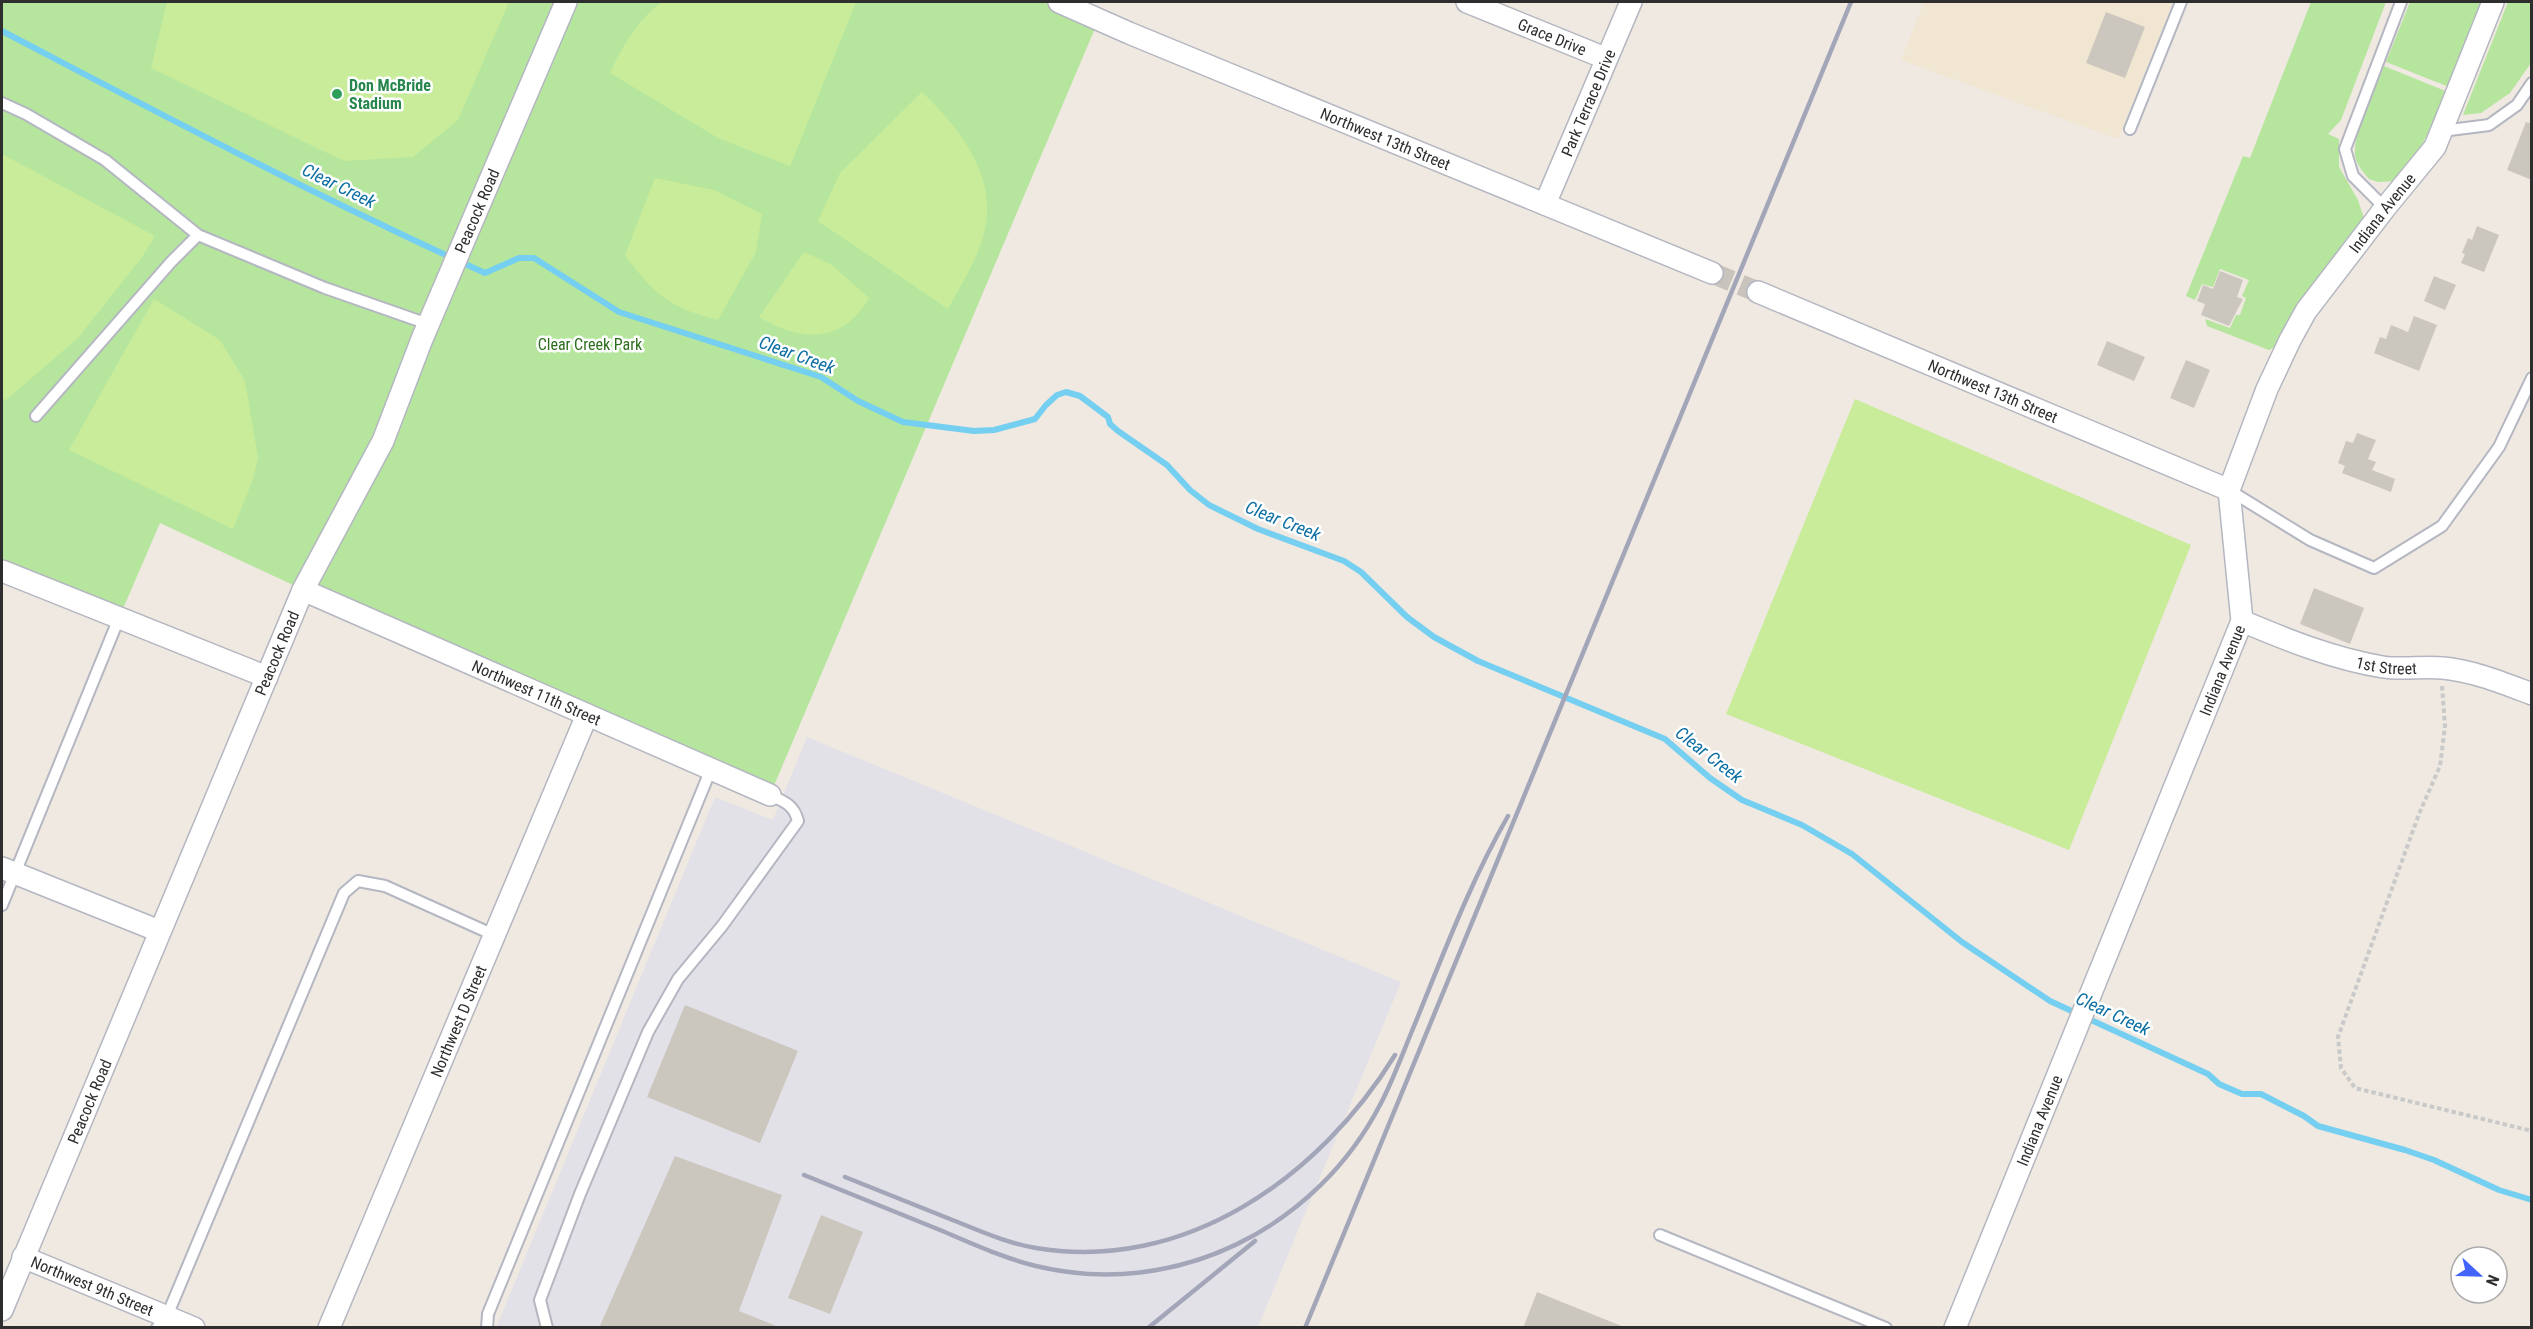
<svg xmlns="http://www.w3.org/2000/svg" width="2533" height="1329" viewBox="0 0 2533 1329" font-family="'Roboto Condensed',sans-serif">
<rect width="100%" height="100%" fill="#efe9e1"/>
<path fill="#e3e1e8" d="M807,737L1401,982L1258,1327L496,1328L715,797L773,820Z"/>
<path fill="#f0e6d1" d="M1924,2H2173L2118,139L1901,60Z"/>
<path fill="#b6e59e" d="M2,2H1059L1099,19L770,795L353,613L160,523L119,618L2,571Z
M2311,2H2386L2341,120L2328,134L2339,139V167L2358,200L2364,218L2275,347L2269,350L2207,326L2205,319L2230,328L2236,315H2240L2246,298L2242,296L2249,280L2220,269L2213,287L2202,284L2195,300L2186,296L2243,156L2250,158Z
M2410,2H2483L2449,87L2386,62Z
M2508,2H2531V63L2510,93L2481,113L2463,115Z
M2384,66L2448,92L2423,143L2397,181L2378,182L2369,179C2363,172 2356,164 2355,155C2353,132 2375,89 2384,66Z"/>
<path fill="#c9ec9a" d="M167,2H509L458,120L413,157L344,161L151,68Z
M662,2H856L790,166L718,138L610,73C623,46 637,20 662,2Z
M922,92C957,125 995,173 986,224C981,254 962,283 948,309L818,221L840,173Z
M2,154L155,236L142,257L78,338L6,400L2,399Z
M655,178L714,190L762,214L756,252L718,320C671,308 654,295 625,255Z
M804,252L832,265L869,298C843,344 799,342 759,317Z
M154,299L220,340L245,381L258,458L253,479L233,529L69,450Z
M1855,399L2191,545L2069,850L1726,714Z"/>
<g fill="none" stroke-linecap="round" stroke-linejoin="round">
<path stroke="#75cff0" stroke-width="6" d="M2,31C161,114 321,199 485,273L519,258H534L619,312L821,377L858,401L903,422L974,431L994,430L1035,419L1046,405L1057,395L1066,392L1080,396L1108,417L1110,424L1118,431L1167,465L1190,490L1209,505L1258,529L1344,561L1361,572L1407,617L1434,637L1478,661L1665,739L1710,778L1742,800L1802,825L1852,854L1962,942L2050,1001L2208,1074L2219,1084L2242,1094H2261L2304,1116L2318,1126L2405,1150L2434,1160L2499,1190L2532,1200"/>
</g>
<path fill="#cbc7bf" d="M2106,12L2145,27L2125,78L2086,63Z
M2526,122L2532,124V180L2507,170Z
M2477,226L2499,235L2484,272L2461,263L2465,254L2462,253L2468,238L2472,240Z
M2220,271L2243,280L2237,297L2243,299L2229,326L2201,315L2205,304L2197,301L2203,285L2213,289Z
M2434,276L2456,285L2445,310L2424,301Z
M2414,316L2437,325L2419,371L2374,353L2380,337L2386,339L2391,325L2408,332Z
M2107,341L2145,357L2134,381L2097,365Z
M2186,360L2210,370L2194,408L2170,398Z
M2357,433L2376,440L2368,459L2376,462L2372,470L2395,479L2391,492L2342,473L2345,466L2338,463L2346,441L2353,443Z
M2314,588L2364,608L2350,644L2300,624Z
M685,1005L798,1051L760,1143L647,1097Z
M675,1156L782,1195L739,1311L781,1328H599Z
M821,1215L863,1232L830,1314L788,1298Z
M1537,1292L1624,1327V1328H1523Z"/>
<g fill="none" stroke-linecap="round" stroke-linejoin="round">
<path stroke="#c8c4bd" stroke-width="21" stroke-dasharray="21 10" stroke-linecap="butt" d="M1712,273L1758,292"/>
<defs>
<path id="service" d="M2,103L26,114L105,160L198,235
M2130,129L2181,2
M2442,131L2489,125L2517,105L2532,83
M2385,208L2353,176L2345,149L2401,2
M36,416L171,262L198,235L325,288L428,324
M2229,490L2310,540L2374,568L2442,526L2499,447L2532,378
M2,905L119,618
M1660,1235L1886,1328
M157,1328L167,1316L344,893L358,881L385,886L494,935
M487,1328L488,1314L711,769
M547,1328L540,1300L580,1194L648,1032L678,979L722,926L798,821C794,805 785,802 770,795"/>
<g id="minor">
<path id="s1" d="M1059,2L1129,33L1712,273"/>
<path id="s2" d="M1467,2L1605,58"/>
<path id="s3" d="M1545,204L1631,2"/>
<path id="s4" d="M1758,292L2229,490"/>
<path d="M2,571L267,677"/>
<path id="s5" d="M303,590L770,795"/>
<path id="s6" d="M2242,621C2287,640 2334,659 2383,667C2403,670 2423,666 2443,668C2474,671 2503,683 2532,694"/>
<path d="M2,868L159,931"/>
<path id="s7" d="M23,1257L194,1328"/>
<path id="s8" d="M2,1310L303,590L383,441L422,339L566,2"/>
<path id="s9" d="M329,1328L587,715"/>
<path id="s10" d="M1955,1328L2242,621L2229,490L2267,389L2290,340L2306,311L2385,208L2435,147L2493,2"/>
</g>
</defs>
<use href="#service" stroke="#b4b7c1" stroke-width="14"/>
<use href="#minor" stroke="#b4b7c1" stroke-width="24"/>
<path stroke="#c9c9c9" stroke-width="4" stroke-dasharray="4.5 3" stroke-linecap="butt" d="M2442,686L2445,726L2440,766L2419,814L2338,1037L2341,1068L2355,1088L2532,1131"/>
<use href="#service" stroke="#fff" stroke-width="10"/>
<use href="#minor" stroke="#fff" stroke-width="21"/>
<path stroke="#a3a6b8" stroke-width="4.5" d="M804,1175C849,1193 895,1212 940,1230C971,1243 1003,1258 1036,1266C1176,1300 1317,1228 1381,1103C1393,1080 1402,1055 1412,1031C1442,958 1469,884 1508,816
M845,1177C880,1191 915,1205 950,1219C978,1230 1006,1243 1036,1248C1185,1273 1320,1177 1395,1055
M1148,1328L1255,1241
M1305,1328L1851,2"/>
</g>
<circle fill="#2e9e5b" stroke="#fff" stroke-width="2" cx="337" cy="94" r="6"/>
<g text-anchor="middle" stroke-width="5" stroke-linejoin="round" paint-order="stroke">
<g font-size="16" fill="#2e2e2e" stroke="#fff">
<text dy="6" stroke="none"><textPath href="#s2" startOffset="92">Grace Drive</textPath></text>
<text dy="6" stroke="none"><textPath href="#s3" startOffset="110">Park Terrace Drive</textPath></text>
<text dy="6" stroke="none"><textPath href="#s1" startOffset="354">Northwest 13th Street</textPath></text>
<text dy="6" stroke="none"><textPath href="#s8" startOffset="1198">Peacock Road</textPath></text>
<text dy="6" stroke="none"><textPath href="#s10" startOffset="1214">Indiana Avenue</textPath></text>
<text dy="6" stroke="none"><textPath href="#s4" startOffset="255">Northwest 13th Street</textPath></text>
<text dy="6" stroke="none"><textPath href="#s8" startOffset="712">Peacock Road</textPath></text>
<text dy="6" stroke="none"><textPath href="#s6" startOffset="152">1st Street</textPath></text>
<text dy="6" stroke="none"><textPath href="#s10" startOffset="710">Indiana Avenue</textPath></text>
<text dy="6" stroke="none"><textPath href="#s5" startOffset="255">Northwest 11th Street</textPath></text>
<text dy="6" stroke="none"><textPath href="#s9" startOffset="333">Northwest D Street</textPath></text>
<text dy="6" stroke="none"><textPath href="#s8" startOffset="226">Peacock Road</textPath></text>
<text dy="6" stroke="none"><textPath href="#s10" startOffset="224">Indiana Avenue</textPath></text>
<text dy="6" stroke="none"><textPath href="#s7" startOffset="75">Northwest 9th Street</textPath></text>
</g>
<g font-size="16" font-weight="bold" fill="#27864d" stroke="#fff" text-anchor="start">
<text x="349" y="91">Don McBride<tspan x="349" dy="18">Stadium</tspan></text>
</g>
<g font-size="16" fill="#2c6e1b" stroke="#fff">
<text x="590" y="350">Clear Creek Park</text>
</g>
<g font-size="18" font-style="italic" fill="#0d6fa3" stroke="#fff">
<text transform="translate(339 186) rotate(26)" y="6">Clear Creek</text>
<text transform="translate(797 355) rotate(20)" y="6">Clear Creek</text>
<text transform="translate(1283 521) rotate(22)" y="6">Clear Creek</text>
<text transform="translate(1709 755) rotate(38)" y="6">Clear Creek</text>
<text transform="translate(2113 1014) rotate(25)" y="6">Clear Creek</text>
</g>
</g>
<rect width="2533" height="1329" fill="none" stroke="#2e2e2e" stroke-width="6"/>
<g transform="translate(2479 1275) rotate(112)"><circle r="28" fill="#ffffff" stroke="#ababab" stroke-width="1.5"/>
<path d="M0-4.5L10 22L0 15L-10 22Z" fill="#4264fb"/>
<text y="-9" font-size="16" font-weight="bold" text-anchor="middle" fill="#2e2e2e">N</text>
</g>
</svg>
